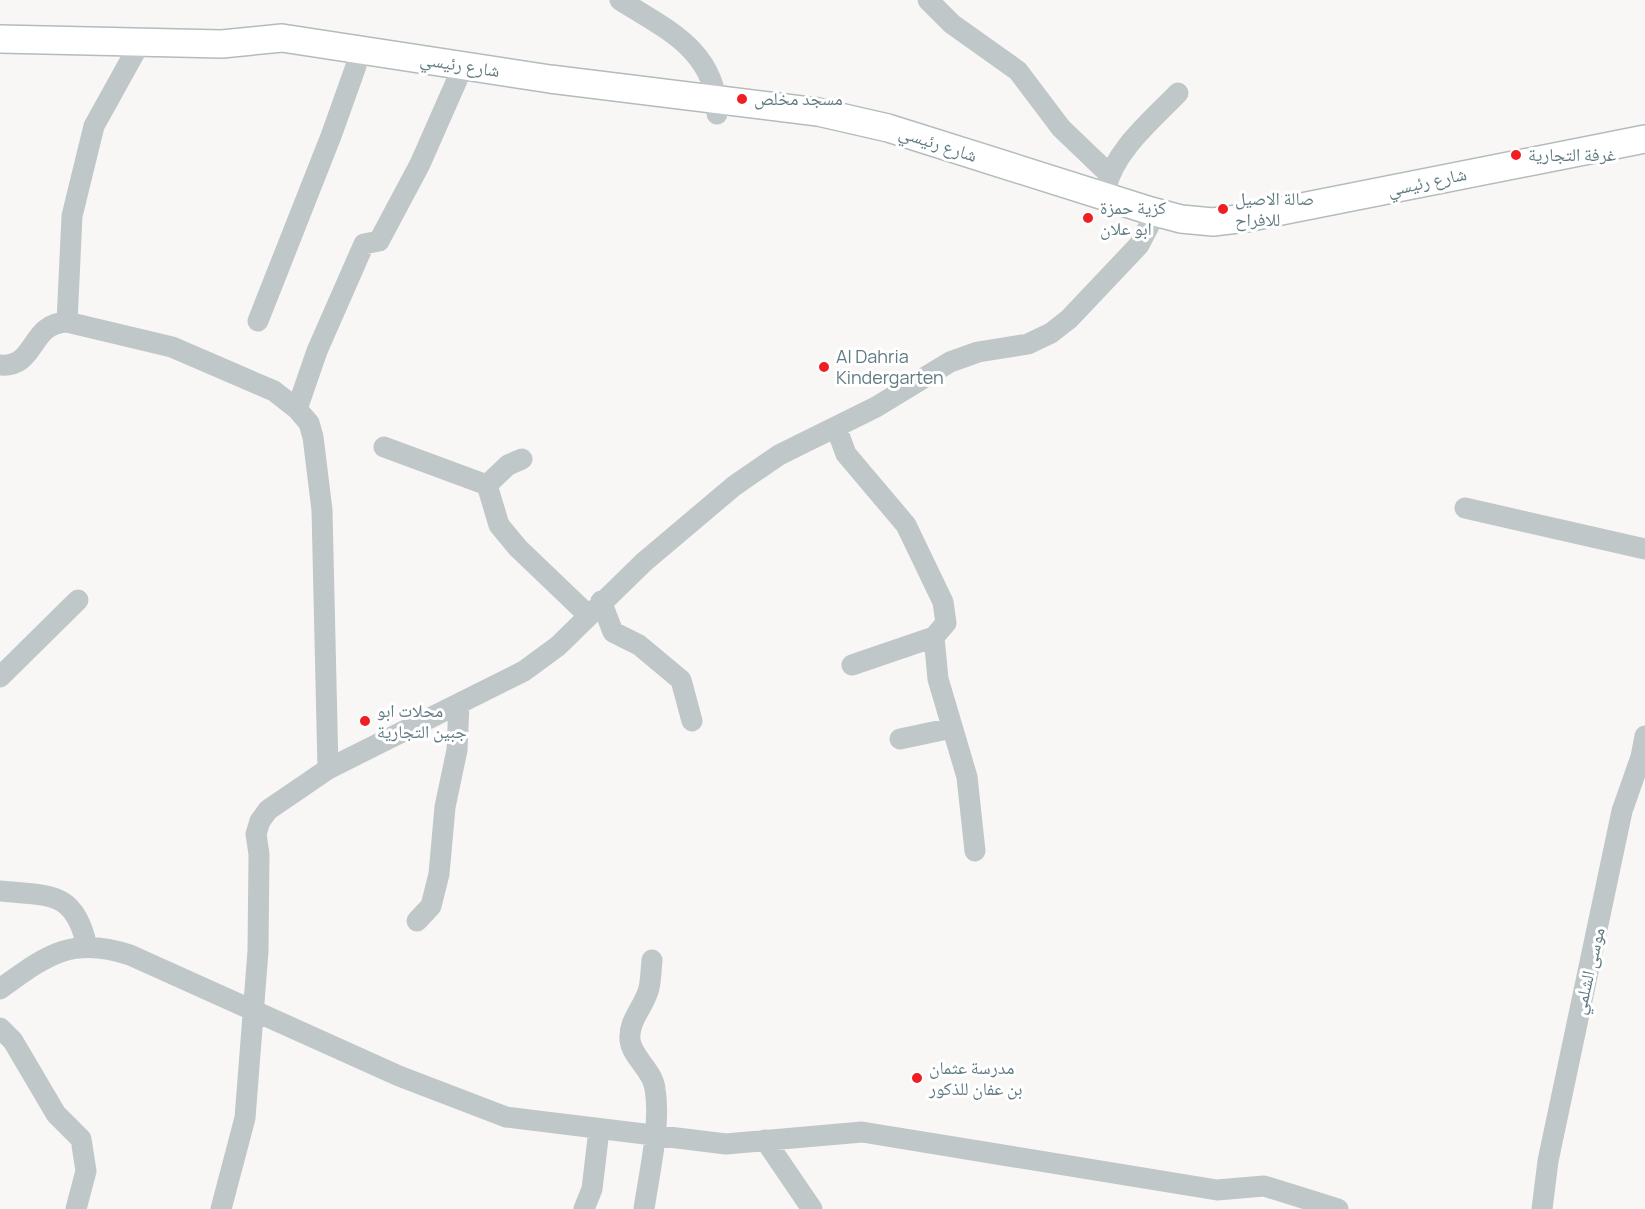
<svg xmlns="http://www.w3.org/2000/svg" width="1645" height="1209" viewBox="0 0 1645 1209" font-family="Manrope,'Noto Naskh Arabic',sans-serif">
<rect width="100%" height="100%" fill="#f8f7f5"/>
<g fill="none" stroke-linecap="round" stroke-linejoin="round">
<defs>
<path id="major" d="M0,39L222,44L282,38L550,79L818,112L888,128L1151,211L1181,219L1213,222L1246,218L1645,139"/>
</defs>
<use href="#major" stroke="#b3bbbd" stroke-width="30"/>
<path stroke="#c0c7c9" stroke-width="21" d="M620,0C666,29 717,51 717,114
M928,0L952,24L1018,71L1061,128L1109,174
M1106,188C1114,151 1152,120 1178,93
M258,321L331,136L356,66L357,49
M67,322L72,216L94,126L140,43
M0,365C37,368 29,323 67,322L172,347L274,391L297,409L309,423L313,437L322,510L328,769
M297,409L317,351L364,244L379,241L420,164L457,80
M836,427L846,454L906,525L943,602L946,623L934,637L938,679L967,777L975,851
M384,447L487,485
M522,459L508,465L487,485L499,525L518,548L588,615
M1465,508L1645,549
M601,601L613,632L639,645L681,680L692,721
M852,665L934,637
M0,677L78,600
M900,739L952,728
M0,891C50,896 75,890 87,947
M417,921L431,906L439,874L445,807L457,750L459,704
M0,989C46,956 71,935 130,955L399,1076L506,1117L726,1144L862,1132L1217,1190L1264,1186L1338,1209
M0,1028L13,1041L56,1114L81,1139L86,1171L76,1209
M765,1140L812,1209
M221,1209L245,1118L258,951L259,854L256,834L260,821L268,810L328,769L524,671L558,646L644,562L734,486L779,455L876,407L950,362L978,352L1028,344L1051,333L1069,319L1139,245L1151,222V211
M584,1209L592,1189L599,1130
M644,1209C649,1174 661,1124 655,1089C653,1070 632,1058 630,1040C628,1020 645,1006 649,988C651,979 651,969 652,960
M1542,1209L1548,1161L1622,811L1641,757L1645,736"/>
<use href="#major" stroke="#fff" stroke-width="27"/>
</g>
<g fill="#ef1e22" stroke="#fff" stroke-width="2">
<circle cx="742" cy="99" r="6"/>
<circle cx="1516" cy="155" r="6"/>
<circle cx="1223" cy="209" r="6"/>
<circle cx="1088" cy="218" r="6"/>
<circle cx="824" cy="367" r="6"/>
<circle cx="365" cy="721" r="6"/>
<circle cx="917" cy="1078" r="6"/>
</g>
<g text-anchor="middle" stroke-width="6" stroke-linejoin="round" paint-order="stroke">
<g font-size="18" fill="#617b82" stroke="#fff">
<text transform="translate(460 65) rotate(9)" y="6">شارع رئيسي</text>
<text transform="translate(938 144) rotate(18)" y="6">شارع رئيسي</text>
<text transform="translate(1427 182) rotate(-12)" y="6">شارع رئيسي</text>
<text transform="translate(1589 971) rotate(-77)" y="6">موسى الشلمي</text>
</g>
<g font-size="18" fill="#617b82" stroke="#fff" text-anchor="start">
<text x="754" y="105">مسجد مخلص</text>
<text x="1528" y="161">غرفة التجارية</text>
<text x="1235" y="205">صالة الاصيل<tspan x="1235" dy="21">للافراح</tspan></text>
<text x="1100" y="214">كزية حمزة<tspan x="1100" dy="21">ابو علان</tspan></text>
<text x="836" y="363">Al Dahria<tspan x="836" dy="21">Kindergarten</tspan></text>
<text x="377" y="717">محلات ابو<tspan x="377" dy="21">جبين التجارية</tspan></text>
<text x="929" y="1074">مدرسة عثمان<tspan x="929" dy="21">بن عفان للذكور</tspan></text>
</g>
</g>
</svg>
